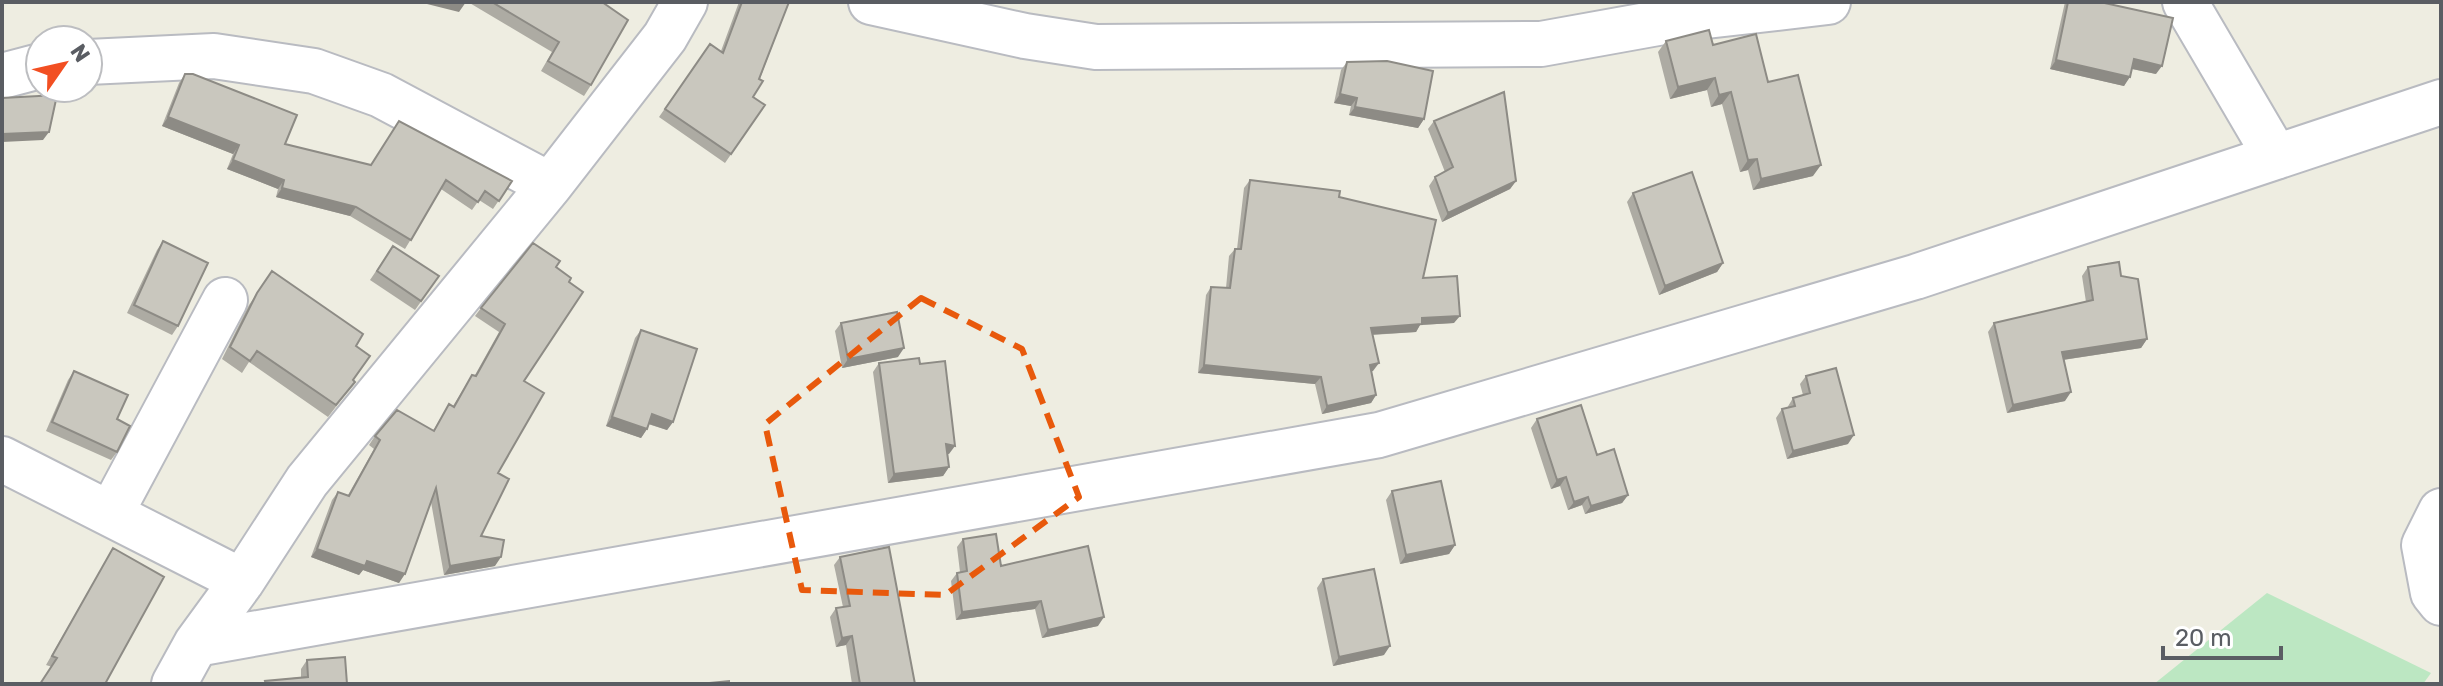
<svg xmlns="http://www.w3.org/2000/svg" width="2443" height="686" viewBox="0 0 2443 686" font-family="Rubik,sans-serif">
<rect width="100%" height="100%" fill="#eeede1"/>
<path fill="#bce7c2" d="M2267,593L2431,673L2423,684H2154Z"/>
<g fill="none" stroke-linecap="round" stroke-linejoin="round">
<defs>
<path id="minor" d="M871,2L1025,36L1096,47L1541,44L1680,19L1828,2
M2185,2L2276,157
M88,62L214,56L314,71L381,95L550,185
M2,76L40,66
M2,459L242,581
M2441,511L2424,545L2433,593L2441,603
M111,513L225,300
M196,644L1379,435L1915,277L2441,102
M174,684L196,644L242,581L307,481L550,185L665,37L685,2"/>
</defs>
<use href="#minor" stroke="#b9bbc1" stroke-width="48"/>
<use href="#minor" stroke="#fff" stroke-width="44"/>
</g>
<path fill="#adaba3" d="M468,2H602L591,85L584,96L541,71L552,52Z
M739,2H789L753,97L765,105L725,163L659,117L710,44L721,51Z
M2065,2H2068L2156,74L2132,69L2124,86L2050,69Z
M1666,41L1713,45L1768,82L1813,176L1753,190L1748,170L1740,172L1722,104L1711,107L1707,90L1670,99L1658,52Z
M1347,62L1424,119L1418,128L1349,115L1351,106L1334,103L1341,70Z
M185,74L285,144L371,165L399,121L512,181L493,209L479,200L472,210L441,189L405,249L350,216L276,197L278,189L227,169L233,154L162,126L179,83Z
M1434,121L1516,181L1510,189L1442,222L1429,186L1435,177L1445,172L1428,129Z
M1250,180L1339,197L1423,278L1454,323L1420,325L1416,332L1372,335L1373,371H1371L1376,395L1371,403L1322,414L1315,384L1198,373L1206,295L1211,287L1226,288L1229,256L1235,249H1237L1244,188Z
M1633,193L1723,263L1717,272L1659,295L1627,202Z
M163,241L178,326L172,335L127,313L157,250Z
M393,246L439,276L415,310L370,280Z
M556,267L481,536L495,566L444,575L431,502L399,583L363,570L359,575L311,557L332,500L338,492L348,495L374,449L369,445L375,436L433,431L449,404L453,406L472,375H475L499,332L475,316L481,308Z
M2088,267L2121,276L2147,339L2141,348L2063,360L2065,401L2007,413L1988,332L1994,323L2086,302L2082,276Z
M272,271L356,346L353,380L355,382L328,417L249,362L242,373L222,359L249,305Z
M841,323L898,357L842,368L835,331Z
M641,330L673,422L667,430L648,424L647,429L641,438L606,426L635,338Z
M879,363L920,364L949,454H947L949,467L943,476L888,483L873,372Z
M74,371L117,419V452L111,460L46,431L68,380Z
M1806,376L1848,444L1787,459L1776,418L1782,409L1787,408L1793,398L1803,395L1800,384Z
M1537,419L1597,455L1628,495L1622,503L1585,514L1582,505L1568,510L1560,486L1551,489L1531,428Z
M1392,491L1455,545L1449,554L1400,564L1386,500Z
M963,539L1001,566L1098,626L1042,638L1035,609L956,620L951,581L957,573L960,572L957,547Z
M113,548L105,684L46,665Z
M840,557L915,684H852L846,645L836,647L830,617L836,608L843,607L834,565Z
M1323,579L1384,655L1333,666L1317,588Z
M307,660L347,684H263L265,681L301,677V669Z"/>
<path fill="#8d8b85" d="M424,2H466L459,12L423,3Z
M2134,59L2162,66L2156,74L2128,68Z
M2056,60L2130,77L2124,86L2050,69Z
M1715,78L1707,90L1670,99L1678,87Z
M1731,92L1722,104L1711,107L1719,95Z
M1340,94L1357,98L1351,106L1334,103Z
M1355,107L1424,119L1418,128L1349,115Z
M168,117L239,145L233,154L162,126Z
M49,132L43,140L2,142V134Z
M1757,159L1748,170L1740,172L1748,160Z
M233,160L284,180L278,189L227,169Z
M1821,165L1813,176L1753,190L1761,179Z
M1516,181L1510,189L1442,222L1448,213Z
M282,188L356,207L350,216L276,197Z
M1723,263L1717,272L1659,295L1665,286Z
M1460,316L1454,323L1420,325L1416,332L1365,335L1371,328L1422,318Z
M2147,339L2141,348L2055,361L2062,352Z
M904,348L898,357L842,368L848,359Z
M1379,363L1373,371L1364,373L1370,365Z
M1204,365L1321,377L1315,384L1198,373Z
M2071,392L2065,401L2007,413L2013,405Z
M1376,395L1371,403L1322,414L1327,406Z
M652,414L673,422L667,430L646,423Z
M612,417L647,429L641,438L606,426Z
M1854,435L1848,444L1787,459L1793,451Z
M946,444L955,446L949,454L939,452Z
M949,467L943,476L888,483L894,474Z
M1566,477L1560,486L1551,489L1557,480Z
M1628,495L1622,503L1585,514L1591,506Z
M1588,497L1582,505L1568,510L1574,502Z
M1455,545L1449,554L1400,564L1406,555Z
M317,549L367,561L405,574L399,583L363,570L359,575L311,557Z
M501,557L495,566L444,575L450,566Z
M1041,601L1035,609L956,620L962,612Z
M1104,617L1098,626L1042,638L1048,630Z
M852,636L846,645L836,647L842,638Z
M1390,646L1384,655L1333,666L1339,657Z"/>
<path fill="#c9c7be" stroke="#8d8b85" stroke-width="2" d="M492,2H602L628,20L591,85L548,61L559,42Z
M742,2H789L759,79L763,81L753,97L765,105L731,154L665,109L710,44L723,53Z
M2068,2H2100L2173,18L2162,66L2134,59L2130,77L2056,60Z
M1709,30L1713,45L1756,34L1768,82L1798,75L1821,165L1761,179L1757,159L1748,160L1731,92L1719,95L1715,78L1678,87L1666,41Z
M1387,61L1433,71L1424,119L1355,107L1357,98L1340,94L1347,62Z
M185,74H193L297,115L285,144L371,165L399,121L512,181L499,201L485,191L478,202L446,180L411,240L356,207L282,188L284,180L233,160L239,145L168,117Z
M1504,92L1516,181L1448,213L1435,177L1453,167L1434,121Z
M57,95L49,132L2,134V98Z
M1692,172L1723,263L1665,286L1633,193Z
M1250,180L1340,191L1339,197L1436,220L1423,278L1457,276L1460,316L1422,318V324L1371,328L1379,363L1370,365L1376,395L1327,406L1321,377L1204,365L1211,287L1230,288L1235,249H1241Z
M163,241L208,263L178,326L134,305Z
M533,243L560,261L556,267L571,278L569,282L583,292L524,381L544,393L498,473L509,479L481,536L504,540L501,557L450,566L436,488L405,574L367,561L365,566L317,549L338,492L349,496L380,440L375,436L397,410L434,431L449,404L454,407L472,375L476,376L505,324L481,308Z
M393,246L439,276L421,301L377,271Z
M2119,262L2121,276L2138,279L2147,339L2062,352L2071,392L2013,405L1994,323L2093,300L2088,267Z
M272,271L363,334L356,346L370,356L353,380L355,382L336,405L257,351L250,361L230,347L257,293Z
M897,312L904,348L848,359L841,323Z
M641,330L697,349L673,422L652,414L647,429L612,417Z
M919,358L920,364L945,361L955,446L946,444L949,467L894,474L879,363Z
M1836,368L1854,435L1793,451L1782,409L1795,406L1793,398L1810,393L1806,376Z
M74,371L128,395L117,419L130,426L117,452L52,422Z
M1581,405L1597,455L1614,449L1628,495L1591,506L1588,497L1574,502L1566,477L1557,480L1537,419Z
M1441,481L1455,545L1406,555L1392,491Z
M996,534L1001,566L1088,546L1104,617L1048,630L1041,601L962,612L957,573L967,571L963,539Z
M889,547L915,684H860L852,636L842,638L836,608L850,606L840,557Z
M113,548L164,577L105,684H40L57,658L52,656Z
M1374,569L1390,646L1339,657L1323,579Z
M345,657L347,684H266L265,681L308,677L307,660Z
M729,681V684H699Z"/>
<path fill="none" stroke="#e8590c" stroke-width="6" stroke-dasharray="16 10" stroke-linejoin="round" d="M921,298L1022,349L1079,497L945,595L802,590L765,424Z"/>
<rect width="2443" height="686" fill="none" stroke="#5a5d63" stroke-width="8"/>
<g transform="translate(64 64) rotate(56)"><circle r="38" fill="#ffffff" stroke="#bdbec1" stroke-width="2"/>
<path d="M0-6L14 30L0 20L-14 30Z" fill="#f24f22"/>
<text y="-12" font-size="22" font-weight="bold" text-anchor="middle" fill="#5a5d63">N</text>
</g>
<path d="M2163 646v12h118v-12" fill="none" stroke="#5a5d63" stroke-width="4"/>
<text x="2175" y="646" font-size="24" fill="#5a5d63" stroke="#ffffff" stroke-width="6" paint-order="stroke">20 m</text>
</svg>
